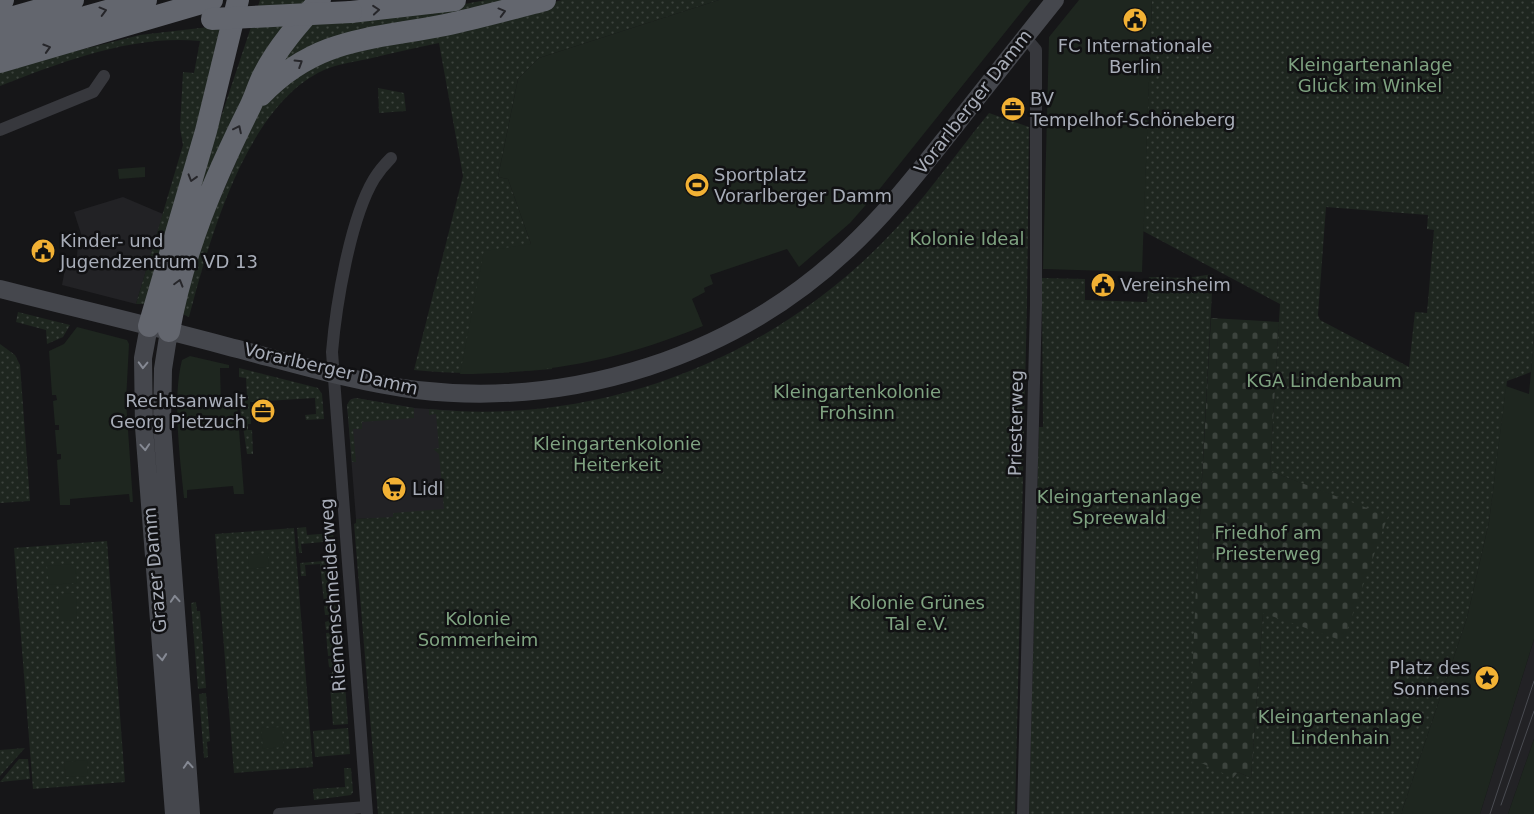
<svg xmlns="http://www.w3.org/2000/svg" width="1534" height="814" viewBox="0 0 1534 814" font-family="'DejaVu Sans',sans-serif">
<defs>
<pattern id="grass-dots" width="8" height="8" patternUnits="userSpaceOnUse" patternTransform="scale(1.25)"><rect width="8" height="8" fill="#1e261f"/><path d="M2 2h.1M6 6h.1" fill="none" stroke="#3c433d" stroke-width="1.8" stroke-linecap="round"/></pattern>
<pattern id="cemetery-stones" width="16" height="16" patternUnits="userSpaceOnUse" patternTransform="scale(1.25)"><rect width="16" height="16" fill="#1e261f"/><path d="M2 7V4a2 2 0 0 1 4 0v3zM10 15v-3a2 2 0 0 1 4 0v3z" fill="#3c433d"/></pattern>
</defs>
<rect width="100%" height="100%" fill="#161618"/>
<path fill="#222225" d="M123,197L163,214L136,304L62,285L67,258L77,257L78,242L83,240L74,212Z
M356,398L415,408L458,411L464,515L356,519L347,405L351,399Z
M1534,639V739L1508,814H1480Z"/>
<path fill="url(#grass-dots)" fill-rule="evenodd" d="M260,0H311L187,219Z
M486,0H528L287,64L283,56L309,21L449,7Z
M562,0H719L539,58L518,79L498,177L508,179L531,244L552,369C506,373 460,375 414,370L463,176L439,43C415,48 391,53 368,59C353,62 337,64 324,70C246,105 209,241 189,317L180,313L194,259L260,106L301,66Z
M1152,0H1534V336L1531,372L1507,381L1489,522L1467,618L1401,814H1029L1039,427H1043L1042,278L1085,279V300L1147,302L1149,277L1187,278L1213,274L1196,587L1233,778L1238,772L1251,778L1263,612L1388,517L1270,471L1280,304L1143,231ZM1326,207L1428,215L1427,229L1434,230L1427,313L1415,312L1409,367L1320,320L1318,315Z
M226,25L146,304H136L183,145L180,128L183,72L194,73L200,41C134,34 61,62 0,86V70L140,35Z
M378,88L404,93L406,111L379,113Z
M989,113L1029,127L1027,304L1015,814H378L354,524L356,523V519L393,517V513L444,509L439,454L433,449L439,448L436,414L429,415V409C597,426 765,362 883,242C922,203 954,156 989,113Z
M18,312L70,325L63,337L47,344L46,330L16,322Z
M0,344L15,355L20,365L30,501L0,503Z
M239,368L318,388L322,394L324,419L306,420L305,415L316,414L315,398L250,402L251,424H248V430H252L253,454H247L243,426H241L240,398H247L246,378L239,377Z
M356,398L414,408V418L362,422V429H353L356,462H352L347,405L350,400Z
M306,527L307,535L333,533L334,541L301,544L302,553H299L297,528Z
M294,528L313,767L234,773L215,534Z
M107,541L125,782L33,789L14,548Z
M335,560L338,601L324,603L320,564L305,565L306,576H301L300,563Z
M196,602L197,611H200L206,688L198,689L191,603Z
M339,605L341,629L326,630L325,622L328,621V615H325L324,606Z
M341,632L343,655L328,656L326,633Z
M343,657L344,681L330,683L329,674L332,673V668L329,667L328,659Z
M345,684L348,724L333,725L330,685Z
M206,693L210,741L207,742L208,757L204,758L199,694Z
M348,728L350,754L315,757L313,731Z
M25,748L0,776V750Z
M19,759H28L30,779L0,782Z
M344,768H351L353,792L351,795L314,800L313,789L345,787Z"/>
<path fill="url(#cemetery-stones)" d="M1211,318L1279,322L1270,471L1388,516L1343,641L1263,613L1251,778L1238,772L1233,778L1189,757L1196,587Z"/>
<path fill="#1e261f" d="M719,0H1031L878,191L850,223L799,267L787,249L710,275L713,284L704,288L705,292L692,299L703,326C617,361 552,373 460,374L484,251L531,244L508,179L498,177L518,79L539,58Z
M1079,0H1152L1142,272L1043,269L1049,37Z
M145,167V177L119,179L118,169Z
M77,327L127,340L129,344L126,401L133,502H130L129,494L70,499V505H60L57,460L61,459V454H57L55,430H59V425H55L53,401L57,400L56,395H52L49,351L64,344Z
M1534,336V639L1480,814H1401L1467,618L1489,522L1506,386L1529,394Z
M190,356L229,365V368H220L221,403H237L244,494H234L233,486L187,490V498H184C180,458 172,399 182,360Z
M268,553L269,567L249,569L248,555Z
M75,564L77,583L49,585L47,566Z
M76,593L77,620L60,621L58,594Z
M282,727L284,747L263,749L261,728Z
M1534,739V814H1508Z
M87,760L88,776L66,777L64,762Z"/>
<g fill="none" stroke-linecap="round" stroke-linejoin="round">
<path stroke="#37383d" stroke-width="12" d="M0,130L93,92L104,76
M279,814L366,807
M367,814L332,352C336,305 350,219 374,179C379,171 385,164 391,158
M1023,814L1036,305V50L1025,37"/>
<path stroke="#45474d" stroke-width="18" d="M0,289C75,308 151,326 226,346C289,362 353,382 417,390C573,408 733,357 847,250C885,215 916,175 948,135C983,90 1019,45 1055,0
M149,326L143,358L144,427L174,814
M169,331L163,369L162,424L191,814"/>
<path stroke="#63666e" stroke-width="22" d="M0,1L3,0
M351,12L455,0
M0,21L73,0
M0,41L146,0
M0,62L212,0
M261,95C317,37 370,40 445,25C478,18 511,9 545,0
M149,326L206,131L238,0
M169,331C183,252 214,179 250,107C255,97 258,86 263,76C277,48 299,23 320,0"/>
<path stroke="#4a4c52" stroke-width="1" d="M1501,805L1534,711
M1490,814L1534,681"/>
<path stroke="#63666e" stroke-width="22" d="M212,19L351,12"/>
</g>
<defs><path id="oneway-chevron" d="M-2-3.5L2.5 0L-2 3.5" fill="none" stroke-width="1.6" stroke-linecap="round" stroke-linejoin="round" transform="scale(1.25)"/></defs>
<g stroke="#26262a">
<use href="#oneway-chevron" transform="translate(376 10) rotate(-5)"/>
<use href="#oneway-chevron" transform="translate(103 11) rotate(-15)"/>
<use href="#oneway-chevron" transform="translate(502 12) rotate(-15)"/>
<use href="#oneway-chevron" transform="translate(47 48) rotate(-17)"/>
<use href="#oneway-chevron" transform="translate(299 63) rotate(-32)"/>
<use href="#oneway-chevron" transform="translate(238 129) rotate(-64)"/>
<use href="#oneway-chevron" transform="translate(192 178) rotate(107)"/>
<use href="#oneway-chevron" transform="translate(179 283) rotate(-74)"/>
</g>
<g stroke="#858993">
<use href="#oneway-chevron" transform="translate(143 365) rotate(92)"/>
<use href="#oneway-chevron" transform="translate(145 447) rotate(86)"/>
<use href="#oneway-chevron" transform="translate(175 599) rotate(-94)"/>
<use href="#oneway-chevron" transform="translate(162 657) rotate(85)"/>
<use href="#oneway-chevron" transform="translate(188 765) rotate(-94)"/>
</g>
<defs>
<symbol id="civic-disc" viewBox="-11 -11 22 22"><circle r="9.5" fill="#f2b134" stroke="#111113"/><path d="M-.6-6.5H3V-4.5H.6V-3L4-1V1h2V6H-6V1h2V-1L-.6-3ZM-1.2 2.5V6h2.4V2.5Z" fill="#111"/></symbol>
<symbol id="office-disc" viewBox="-11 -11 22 22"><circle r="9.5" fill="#f2b134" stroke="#111113"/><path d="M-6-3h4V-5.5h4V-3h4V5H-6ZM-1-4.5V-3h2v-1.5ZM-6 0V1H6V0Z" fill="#111"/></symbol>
<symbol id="stadium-disc" viewBox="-11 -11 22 22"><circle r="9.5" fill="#f2b134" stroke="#111113"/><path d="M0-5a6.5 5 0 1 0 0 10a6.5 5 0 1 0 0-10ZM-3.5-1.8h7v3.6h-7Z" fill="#111"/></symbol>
<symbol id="supermarket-disc" viewBox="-11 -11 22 22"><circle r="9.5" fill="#f2b134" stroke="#111113"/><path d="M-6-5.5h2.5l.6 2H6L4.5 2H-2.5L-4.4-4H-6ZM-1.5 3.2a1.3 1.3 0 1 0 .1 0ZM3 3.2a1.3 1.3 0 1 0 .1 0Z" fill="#111"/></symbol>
<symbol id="sight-disc" viewBox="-11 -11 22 22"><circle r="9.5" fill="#f2b134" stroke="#111113"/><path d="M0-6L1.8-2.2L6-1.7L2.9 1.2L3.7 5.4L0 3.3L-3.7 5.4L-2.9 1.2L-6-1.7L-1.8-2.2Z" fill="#111"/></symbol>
</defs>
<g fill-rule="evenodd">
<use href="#civic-disc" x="1121" y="6" width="28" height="28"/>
<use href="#office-disc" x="999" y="95" width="28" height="28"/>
<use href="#stadium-disc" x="683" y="171" width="28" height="28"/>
<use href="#civic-disc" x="29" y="237" width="28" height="28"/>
<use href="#civic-disc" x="1089" y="271" width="28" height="28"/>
<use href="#office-disc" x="249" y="397" width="28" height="28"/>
<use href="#supermarket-disc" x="380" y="475" width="28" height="28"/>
<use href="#sight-disc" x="1473" y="664" width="28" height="28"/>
</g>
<g text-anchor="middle" stroke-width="5" stroke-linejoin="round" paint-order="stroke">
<g font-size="18" fill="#a8adb8" stroke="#111113" text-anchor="start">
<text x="1135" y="52" text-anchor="middle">FC Internationale<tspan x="1135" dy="21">Berlin</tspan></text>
<text x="1030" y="105">BV<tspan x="1030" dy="21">Tempelhof-Schöneberg</tspan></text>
<text x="714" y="181">Sportplatz<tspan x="714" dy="21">Vorarlberger Damm</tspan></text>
<text x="60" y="247">Kinder- und<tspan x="60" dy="21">Jugendzentrum VD 13</tspan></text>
<text x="1120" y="291">Vereinsheim</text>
<text x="246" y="407" text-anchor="end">Rechtsanwalt<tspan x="246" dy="21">Georg Pietzuch</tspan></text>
<text x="412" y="495">Lidl</text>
<text x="1470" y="674" text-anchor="end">Platz des<tspan x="1470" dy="21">Sonnens</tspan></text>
</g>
<g font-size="18" fill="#7fa381" stroke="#111113">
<text x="1370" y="71">Kleingartenanlage<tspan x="1370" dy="21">Glück im Winkel</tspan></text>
<text x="967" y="245">Kolonie Ideal</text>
<text x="1324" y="387">KGA Lindenbaum</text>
<text x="857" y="398">Kleingartenkolonie<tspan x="857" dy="21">Frohsinn</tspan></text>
<text x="617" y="450">Kleingartenkolonie<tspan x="617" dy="21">Heiterkeit</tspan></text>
<text x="1119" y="503">Kleingartenanlage<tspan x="1119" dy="21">Spreewald</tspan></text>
<text x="1268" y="539">Friedhof am<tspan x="1268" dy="21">Priesterweg</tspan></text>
<text x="917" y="609">Kolonie Grünes<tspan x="917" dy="21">Tal e.V.</tspan></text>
<text x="478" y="625">Kolonie<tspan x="478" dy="21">Sommerheim</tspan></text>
<text x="1340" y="723">Kleingartenanlage<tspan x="1340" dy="21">Lindenhain</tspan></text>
</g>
<g font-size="18" fill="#a8adb8" stroke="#111113">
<text transform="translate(973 102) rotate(-52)" y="6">Vorarlberger Damm</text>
<text transform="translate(331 369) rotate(13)" y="6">Vorarlberger Damm</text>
<text transform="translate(1016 423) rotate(-89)" y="6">Priesterweg</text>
<text transform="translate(155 570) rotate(-95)" y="6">Grazer Damm</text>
<text transform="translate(333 595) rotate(-94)" y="6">Riemenschneiderweg</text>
</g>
</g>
</svg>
